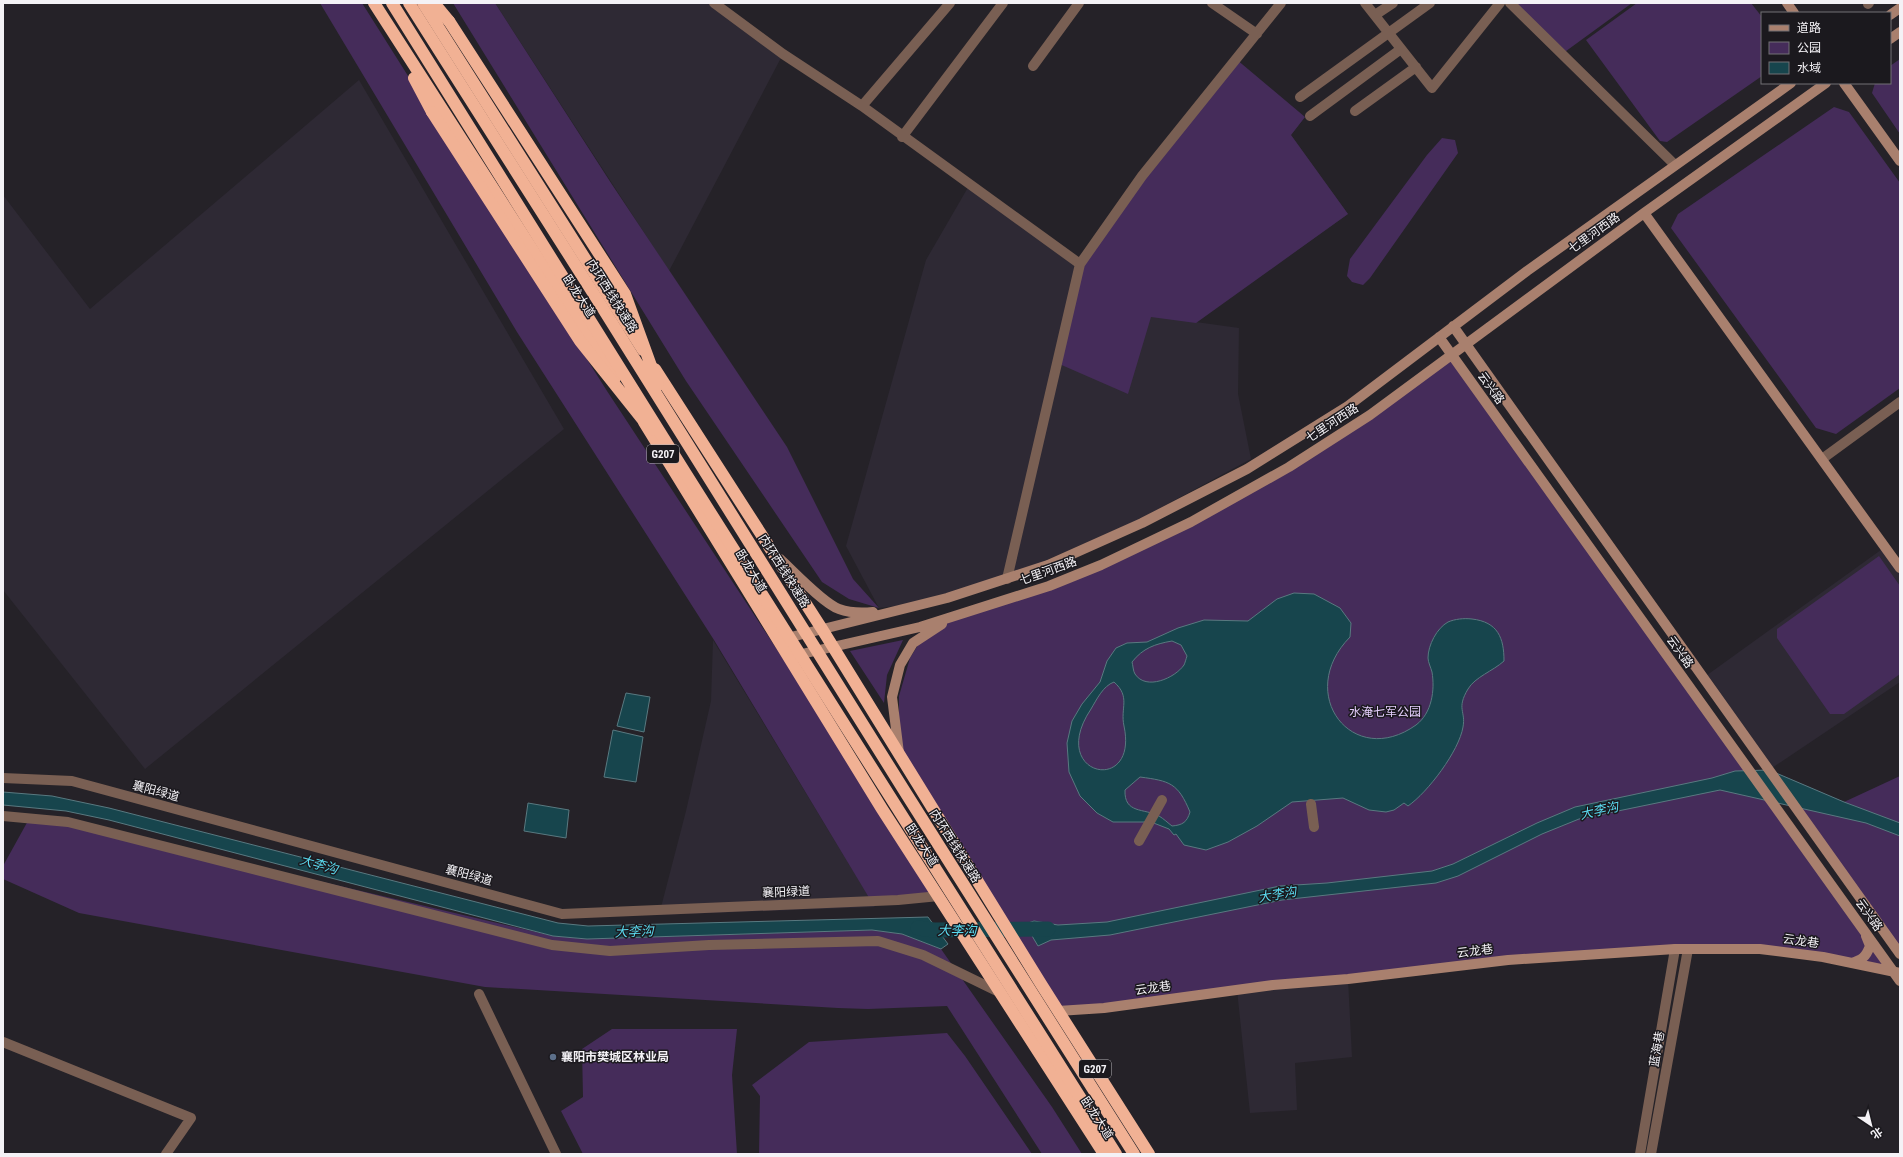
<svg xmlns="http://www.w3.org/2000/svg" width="1903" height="1157" viewBox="0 0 1903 1157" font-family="'Roboto Condensed','Noto Sans SC',sans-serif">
<rect width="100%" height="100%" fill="#252228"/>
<path fill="#2e2934" d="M495,3H714L783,54L669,271Z
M359,80L564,429L145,769L3,590V195L90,309Z
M1305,117L1291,135L1348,214L1196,322L1239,328L1238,394L1251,459L1138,520L1024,570L913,604L879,608L846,546L926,260L970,184L1080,264Z
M1885,547L1900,568V682L1769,770L1703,678Z
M713,640L875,907L659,915L686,811L711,701Z
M1348,979L1352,1057L1295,1063L1297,1110L1250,1113L1237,990Z"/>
<path fill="#452c5a" d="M320,3H362L607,391L939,896L871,901L714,640L517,332Z
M453,3H495L611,183L787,447L853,579L879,608L849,599L822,582L686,381Z
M1510,3H1632L1562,54Z
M1637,3H1751L1762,17V76L1667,142L1660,141L1586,40Z
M1236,59L1305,117L1291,135L1348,214L1196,323L1151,317L1128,394L1057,363L1080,264Z
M1900,59V134L1872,93L1875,83H1890V66Z
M1834,107L1849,112L1900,183V388L1836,434L1816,428L1671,228L1678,214Z
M1442,138L1455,140L1458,153L1370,278L1363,285L1352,282L1347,276L1350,259L1427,155Z
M1451,354L1894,973L1760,949L1508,960L1058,1011L899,755V696L910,658L921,640L951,618L1101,565L1289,467Z
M1879,556L1900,586V674L1844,714H1830L1777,638V629Z
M903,640L887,675L884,703L850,651Z
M1769,770L1844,802L1900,776V954Z
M29,819L68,822L553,936L587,939L872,930L902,934L941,949L1052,1107L1082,1154H1042L947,1006L868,1009L838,1008L485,987L79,913L3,879V866Z
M612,1029H737L732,1075L737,1154H583L561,1111L583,1097L582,1049Z
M947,1033L965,1056L1032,1154H759L760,1096L752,1085L809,1042Z"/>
<path fill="#17454d" stroke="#597980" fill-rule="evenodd" d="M1294,593L1314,594L1340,608L1351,623L1350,637C1294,694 1353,770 1416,725C1432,713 1435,690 1432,672C1431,668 1428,662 1428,658C1428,645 1437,628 1448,622C1455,619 1464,618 1472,619C1498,622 1504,638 1504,661C1493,671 1475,677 1468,689C1456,709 1466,711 1463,727C1459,751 1428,792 1408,806L1404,803L1394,810L1386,812L1369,810L1343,798L1292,802L1257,826L1228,842L1206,850L1184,845L1176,834L1174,835L1169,829L1151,822H1113L1097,813L1080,796L1069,772L1067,743L1072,721L1082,704L1100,682L1107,661L1116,648L1127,643L1147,642L1178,628L1204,620L1248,621L1277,599ZM1172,641L1181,645L1187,656C1186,659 1185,663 1184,665C1175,678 1146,691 1135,674C1133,671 1133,665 1132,662C1143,648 1155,644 1172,641ZM1114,682C1131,697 1120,708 1124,726C1139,796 1046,776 1091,709C1097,699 1103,686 1114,682ZM1140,777C1170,781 1178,783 1190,812C1187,822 1183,825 1172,826C1168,823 1164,819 1159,816C1144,808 1124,814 1125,790Z
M626,693L650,697L644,732L617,726Z
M613,730L643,737L636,782L604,777Z
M1769,770L1844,802L1900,823V836L1866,823L1720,790L1579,819L1542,834L1458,876L1436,883L1282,900L1110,935L1051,940L1038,946L1025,924L1034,921L1058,925L1107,922L1280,886L1327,883L1432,871L1453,864L1537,823L1575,807L1712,778L1735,771Z
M3,792L52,796L109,808L558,923L588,926L928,917L948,944L941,949L902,934L872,930L587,939L553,936L109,820L66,811L3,805Z
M528,803L569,810L566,838L524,831Z"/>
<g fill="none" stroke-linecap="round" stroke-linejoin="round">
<path stroke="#17454d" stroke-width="15" d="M918,928L934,930L1048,929"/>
<path stroke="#795f53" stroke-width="10" d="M714,3L783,54L862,106L1080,264
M1212,3L1257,34
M1365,3L1432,88L1500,3
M1510,3L1675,165
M1868,4L1869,3
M1375,15L1393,3
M1033,66L1079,3
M1300,97L1430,3
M862,106L950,3
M1355,111L1416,67
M1310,116L1401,49
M902,137L1003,3
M1822,459L1900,402
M1007,579L1080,264L1142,176L1281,3
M3,778L72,781L562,914L898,900L939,896
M1311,804L1314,827
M3,816L68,822L552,945L610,951L709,945L878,941L923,955L1001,993
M1139,841L1162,800
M479,994L556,1154
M3,1042L191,1118L166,1154
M1640,1154L1675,949
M1651,1154L1688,949"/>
<path stroke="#a9806e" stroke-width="10" d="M1787,3L1794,13
M1890,15L1900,8
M1890,39L1900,32
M1844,83L1900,161
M1644,213L1900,568
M1453,326L1900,954
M1439,337L1900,981
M780,559C793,571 824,604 839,609C850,613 863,613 873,612
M783,639L947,598L1048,565L1142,523L1247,469L1348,406L1527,271L1791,83
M793,656L920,627L1049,586L1101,565L1191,522L1289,467L1370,415L1644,213L1826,83
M899,753L892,697L900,665L913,643L942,624
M1851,963C1862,960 1866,957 1870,946L1866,936
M1058,1011L1104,1008L1273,985L1348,979L1508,960L1675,949H1760L1823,957L1900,973"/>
<path stroke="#f1b194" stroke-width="12" d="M374,3L615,378
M423,3L643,350
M434,3L449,21
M414,78L432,112
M655,369L822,629L1041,984L1149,1154
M644,422L882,809L1104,1154"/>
<path stroke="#f1b194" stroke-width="12" d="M392,3L686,474L1116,1154
M409,3L602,307L907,795L1134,1154
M449,21L625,294L658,385
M432,112L580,341L651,430"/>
</g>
<circle fill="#5c6f8a" stroke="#1b191e" stroke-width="1.5" cx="553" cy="1057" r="4"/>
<g text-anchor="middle" stroke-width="3" stroke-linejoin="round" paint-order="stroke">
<g fill="#1b191e" stroke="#b3b1b5" stroke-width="1">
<rect x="647" y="445" width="32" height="18" rx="3"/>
<rect x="1079" y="1060" width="32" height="18" rx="3"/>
</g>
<g font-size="11" font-weight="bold" fill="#f4f2f6">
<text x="663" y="458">G207</text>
<text x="1095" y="1073">G207</text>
</g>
<g font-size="12" fill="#f4f2f6" stroke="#1b191e">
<text transform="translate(1594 233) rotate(-36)" y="4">七里河西路</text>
<text transform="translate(579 296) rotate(57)" y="4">卧龙大道</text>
<text transform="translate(612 296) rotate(58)" y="4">内环西线快速路</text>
<text transform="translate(1491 388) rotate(54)" y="4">云兴路</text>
<text transform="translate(1332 423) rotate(-33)" y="4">七里河西路</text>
<text transform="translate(751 571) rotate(59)" y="4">卧龙大道</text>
<text transform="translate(784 571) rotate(58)" y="4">内环西线快速路</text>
<text transform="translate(1048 571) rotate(-20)" y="4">七里河西路</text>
<text transform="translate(1680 652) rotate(54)" y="4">云兴路</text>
<text transform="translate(156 791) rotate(15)" y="4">襄阳绿道</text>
<text transform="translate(922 845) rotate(57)" y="4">卧龙大道</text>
<text transform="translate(955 846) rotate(58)" y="4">内环西线快速路</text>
<text transform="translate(469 875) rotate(15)" y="4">襄阳绿道</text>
<text transform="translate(786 892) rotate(-2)" y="4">襄阳绿道</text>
<text transform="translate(1869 915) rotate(54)" y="4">云兴路</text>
<text transform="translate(1801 941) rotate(8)" y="4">云龙巷</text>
<text transform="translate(1475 951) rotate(-7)" y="4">云龙巷</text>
<text transform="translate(1153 988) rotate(-8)" y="4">云龙巷</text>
<text transform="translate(1657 1049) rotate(-80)" y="4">蓝海巷</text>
<text transform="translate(1097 1118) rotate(57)" y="4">卧龙大道</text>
</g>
<g font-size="12" fill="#e6cffe" stroke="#1b191e">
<text x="1385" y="716">水淹七军公园</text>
</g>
<g font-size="12" font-weight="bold" fill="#f4f2f6" stroke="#1b191e" text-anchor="start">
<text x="561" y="1061">襄阳市樊城区林业局</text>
</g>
<g font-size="13" font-style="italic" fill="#5adaef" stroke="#1b191e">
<text transform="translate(1599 810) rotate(-13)" y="5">大李沟</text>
<text transform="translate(319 864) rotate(16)" y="5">大李沟</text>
<text transform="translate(1277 894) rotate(-10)" y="5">大李沟</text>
<text x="957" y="935">大李沟</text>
<text transform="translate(634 931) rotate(-2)" y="5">大李沟</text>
</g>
</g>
<rect width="1903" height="1157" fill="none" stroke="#f4f2f6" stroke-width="8"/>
<rect x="1761" y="12" width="130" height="72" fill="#1b191e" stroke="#727074"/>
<rect x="1769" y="25" width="20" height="6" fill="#a9806e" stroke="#727074"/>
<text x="1797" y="32" font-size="12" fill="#f4f2f6">道路</text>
<rect x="1769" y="42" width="20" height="12" fill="#452c5a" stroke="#727074"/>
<text x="1797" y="52" font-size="12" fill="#f4f2f6">公园</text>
<rect x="1769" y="62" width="20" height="12" fill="#17454d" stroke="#727074"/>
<text x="1797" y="72" font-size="12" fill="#f4f2f6">水域</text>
<g transform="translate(1871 1125) rotate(145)" stroke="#1b191e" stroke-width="3" paint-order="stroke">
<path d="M0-3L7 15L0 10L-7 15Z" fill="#f4f2f6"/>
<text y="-6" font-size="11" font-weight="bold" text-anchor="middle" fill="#f4f2f6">北</text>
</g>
</svg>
